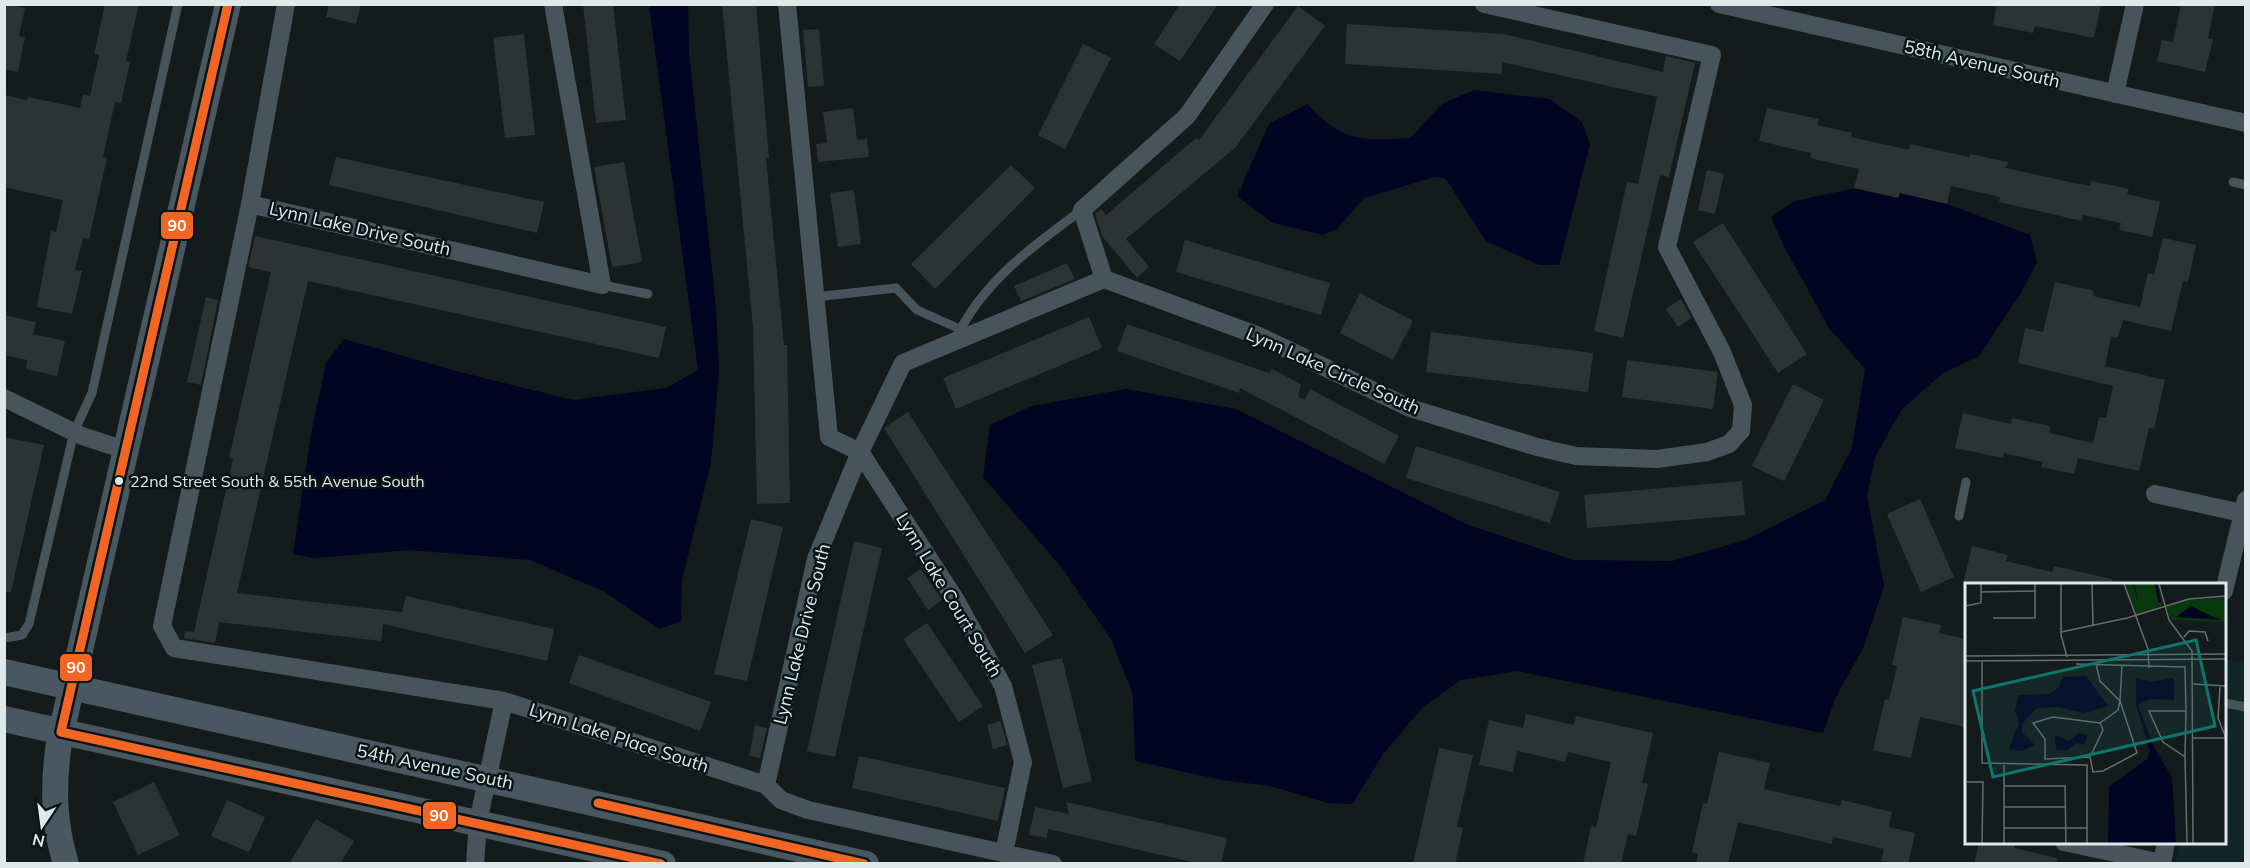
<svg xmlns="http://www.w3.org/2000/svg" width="2250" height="868" viewBox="0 0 2250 868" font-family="Mulish,sans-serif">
<rect width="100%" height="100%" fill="#141b1c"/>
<path fill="#112629" d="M2225,659L2245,663V863L2175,864L2180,843L2224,842Z"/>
<path fill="#030322" d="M649,5H688L689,52L716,308L719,371L711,463L682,580L681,621L659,629L605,592L530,560L409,550L313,558L293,554L311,434L326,363L344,339L456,371L573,400L666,388L698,370Z
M1474,90L1550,99L1582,122L1590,144L1559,265H1539L1486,241L1446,179L1435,177L1364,198L1337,229L1323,235L1273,223L1237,196L1269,124L1307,104C1343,142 1360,141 1410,138L1442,104Z
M1904,188L2030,235L2037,262L2022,291L1979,356L1943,373L1902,409L1875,457L1867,496L1884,586L1863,648L1835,699L1823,733L1517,671L1461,680L1422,708L1384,753L1352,804L1328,803L1270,786L1222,780L1135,761L1133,695L1112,641L1062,568L983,477L990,425L1032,406L1126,389L1236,409L1466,524L1573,560L1672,561L1746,540L1825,500L1852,448L1865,369L1829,328L1785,248L1771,217L1795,201L1851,189Z"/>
<path fill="#2c3333" d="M4,4L25,8L19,36L25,37L18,72L4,69Z
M105,4H139L126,61L130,62L121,103L115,102L103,157L107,158L89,239L83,238L75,270L82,271L72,314L37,307L51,230L56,232L63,200L4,187V95L27,100L28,97L80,108L83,94L90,96L99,55L94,54Z
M329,4H361L356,24L326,17Z
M583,4H613L626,120L596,123Z
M722,4H756L769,158H766L784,345H787L790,503L757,504L753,327Z
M1180,4H1218L1180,61L1154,44Z
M1997,4H2101L2094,38L2035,26L2033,33L1993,25Z
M2181,4H2215L2208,38L2213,39L2205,72L2157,61L2162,40L2173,42Z
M1298,6L1325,26L1235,148L1126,239L1149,267L1137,278L1102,236L1095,214L1101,209L1106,215L1196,138L1199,140Z
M1347,24L1504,34L1663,72L1666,56L1695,63L1669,177L1660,175L1623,338L1594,331L1627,182L1638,184L1657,97L1502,62V74L1345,64Z
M819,29L824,86L808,87L803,30Z
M524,34L535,135L505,138L493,38Z
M1083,44L1111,58L1065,149L1038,135Z
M853,108L857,140L867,139L869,157L818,162L816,144L827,143L823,112Z
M1767,108L1819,119L1817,125L1852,133L1851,137L1909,150L1910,144L1969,157L1970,154L2008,162L2006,168L2055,179L2090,186L2091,181L2129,189L2127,194L2160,202L2152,237L2119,230L2121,223L2083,215L2082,221L1999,202L2000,197L1951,186L1947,204L1900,193L1898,198L1854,188L1859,169L1810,158L1811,153L1759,141Z
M336,157L544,202L537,233L329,185Z
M624,162L642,262L612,267L594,167Z
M1011,165L1035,188L935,289L911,264Z
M1707,170L1724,174L1715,214L1698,210Z
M854,190L861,244L838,247L830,193Z
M1723,223L1807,354L1778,373L1693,242Z
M255,236L666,327L659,358L308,281L237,593L402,612L406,596L554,629L547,661L383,624L381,641L219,622L215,643L184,638L185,631L194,632L233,459L229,458L271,272L248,267Z
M2163,238L2196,245L2188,282L2183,281L2171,331L2123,320L2118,338L2111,337L2105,366L2165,380L2154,429L2149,428L2139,471L2078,458L2074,474L2041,467L2043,462L2004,453L2003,458L1955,448L1963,413L2011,424L2012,418L2050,426L2049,433L2093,443L2099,417L2106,418L2113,386L2018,363L2025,328L2043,332L2055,282L2094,291L2093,296L2140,307L2148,273L2154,275Z
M1185,240L1330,283L1321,315L1176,272Z
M1067,263L1075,279L1021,301L1014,286Z
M1360,293L1413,321L1393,360L1340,333Z
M206,297L218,300L201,385L187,382Z
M1681,299L1691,318L1678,327L1666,309Z
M4,315L36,322L33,334L65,341L57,376L26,369L27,360L4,355Z
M1089,317L1102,348L956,409L943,378Z
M1127,324L1269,373L1272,369L1301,384L1298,397L1305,399L1310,389L1399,436L1384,464L1240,388L1239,393L1117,351Z
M1431,332L1593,353L1588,392L1426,372Z
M1627,360L1718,372L1713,409L1622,397Z
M1793,384L1824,400L1784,481L1752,466Z
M908,412L1053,635L1025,653L884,428Z
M4,437L44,445L11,592H4Z
M1416,446L1560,492L1550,523L1406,478Z
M1742,481L1745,515L1587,528L1584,495Z
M1920,499L1954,577L1921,592L1887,514Z
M751,519L783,527L747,681L714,674Z
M854,541L882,548L835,757L807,751Z
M1972,546L2008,555L2006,561L2052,572L2054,566L2112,579L2111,585H1963Z
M921,569L942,600L928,610L907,578Z
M1903,617L1941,625L1939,633L1966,639V727L1920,717L1911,758L1873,750L1885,699L1889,700L1897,666L1892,665Z
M927,623L983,706L959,722L903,639Z
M579,655L711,702L700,731L569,683Z
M1062,658L1092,781L1063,788L1032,665Z
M1526,714L1574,725L1576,716L1653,733L1642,783L1648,784L1636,836L1628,834L1621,864H1583L1591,826L1596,827L1611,762L1568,752L1565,762L1517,751L1513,772L1479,765L1489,720L1523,728Z
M1001,721L1007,745L993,749L987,725Z
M755,725L767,728L760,758L749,756Z
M1439,748L1473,755L1457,827L1463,828L1455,864H1413Z
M1719,752L1770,763L1764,789L1840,806L1842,800L1892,812L1889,827L1915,833L1908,864L1881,861L1884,849L1833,837L1832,844L1738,822L1728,864H1696L1698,854L1692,852L1703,803L1707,804Z
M859,756L1005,788L998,821L852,788Z
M154,782L180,835L138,855L113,802Z
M227,800L265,817L249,852L211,836Z
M1066,802L1227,838L1221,864H1201L1048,829L1047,838L1029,835L1035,807L1069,814Z
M316,819L354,841L340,864H289Z
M1979,843H2016L2014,848L2057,858L2056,864H1974Z"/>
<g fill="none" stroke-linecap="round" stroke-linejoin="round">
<path stroke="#48545c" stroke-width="9" d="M2233,182L2246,185
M602,285L648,294
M815,297L896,288L917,310L960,329
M956,339C980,284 1035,244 1082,210
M1959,516L1966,482
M4,638L22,635L29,624L74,432L92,393L178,4
M2224,703L2246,707"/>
<path stroke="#48545c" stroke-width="18" d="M553,4L602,285L250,204L162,626L174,648L504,701L766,785L781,800L808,810L1053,864
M1265,4L1187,116L1082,210L1104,279L1259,336L1410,408L1537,447L1576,456L1657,459L1707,452L1729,444L1741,431L1743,405L1722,352L1667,247L1712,55L1484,4
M1719,4L2246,123
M2115,94L2135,4
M250,204L286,4
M4,398L82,436L125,450
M2155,494L2242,513
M2224,591L2246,500
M766,785L816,559L860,452L829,437L787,4
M2064,842L2162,863
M1004,853L1023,762L1003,686L957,602L860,452L903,363L1104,279
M475,864L478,822L504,701
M2162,864L2166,842"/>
<path stroke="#495760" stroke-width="26" d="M4,672L866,864
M4,719L663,864
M66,864C53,822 53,785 59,742L228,4"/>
<defs>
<path id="bus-1" d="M228,4L61,732L661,864
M598,803L864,864"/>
</defs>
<use href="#bus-1" stroke="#071516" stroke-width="14"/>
<use href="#bus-1" stroke="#f26522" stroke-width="9"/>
</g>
<circle fill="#dfe9ea" stroke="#071516" stroke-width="2" cx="119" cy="481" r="5"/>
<g text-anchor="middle" stroke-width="5" stroke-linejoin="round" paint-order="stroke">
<g font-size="16" fill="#dfe9ea" stroke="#071516" text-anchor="start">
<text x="130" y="487">22nd Street South &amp; 55th Avenue South</text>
</g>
<g font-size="18" fill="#dfe9ea" stroke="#071516">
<text transform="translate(1982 64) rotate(13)" y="6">58th Avenue South</text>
<text transform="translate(360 229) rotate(13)" y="6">Lynn Lake Drive South</text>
<text transform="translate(1333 371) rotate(24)" y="6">Lynn Lake Circle South</text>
<text transform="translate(949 595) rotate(59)" y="6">Lynn Lake Court South</text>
<text transform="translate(802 634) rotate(-76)" y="6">Lynn Lake Drive South</text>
<text transform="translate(619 738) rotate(18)" y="6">Lynn Lake Place South</text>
<text transform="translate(435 767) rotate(12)" y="6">54th Avenue South</text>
</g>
</g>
<g transform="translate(1965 583)">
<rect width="261" height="261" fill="#141b1c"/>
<path d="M160,1H167L174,22L170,1H193L198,22L171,32ZM261,15V39L206,37L201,24L224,17Z" fill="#08380d"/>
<path d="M226,23L246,33L258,37L211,34ZM121,93L143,123L119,130L93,124L72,125L57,141V149L70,162L57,168L44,166L54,140L50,128L53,112L85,111L93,105L98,94ZM171,95L185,99L209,95V117L185,116L173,122L189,165L207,194L211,260H143L144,204L182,176L185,168L171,122ZM114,150L123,152L119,162L112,160L102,167H91L90,152L104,158Z" fill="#030322"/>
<path fill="none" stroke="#030322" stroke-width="3" d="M191,1L195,20"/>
<path fill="none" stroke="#656d6e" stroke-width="1.5" d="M96,1V52L102,74M127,1L128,42M159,1L183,66L184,85M194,1L204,37L227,68L228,260M16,9L70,8M0,23L16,20V1M28,35H70V1M96,49L162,35L224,16L261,13M219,54L224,48L240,49L243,58M0,73L261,71M17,77V180L122,182V260M0,78L261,76M111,81L220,84L221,128H184L198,159L220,174L222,260M131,81L135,98L155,118L153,127L135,140M228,101L261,103M255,104L253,135L261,155M88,134L135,140L138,147L125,174L80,176V156L68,140ZM228,155H260M220,173L221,128M125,174L128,189L138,188L172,170L155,118L157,82M39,182V260M2,199H18L17,260M39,203H100L101,260M39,224H101M39,245H122"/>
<path fill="#0f766e" fill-opacity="0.15" stroke="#0f766e" stroke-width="3" d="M231,57L250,143L28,194L8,108Z"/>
<rect width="261" height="261" fill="none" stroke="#dfe9ea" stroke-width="3"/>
</g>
<g stroke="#071516" stroke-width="2">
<rect x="160" y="211" width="34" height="29" rx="6" fill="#f26522"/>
<rect x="59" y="653" width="34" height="29" rx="6" fill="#f26522"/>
<rect x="422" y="801" width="35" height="29" rx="6" fill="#f26522"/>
</g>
<g font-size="16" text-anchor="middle" font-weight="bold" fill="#fff">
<text x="177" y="231">90</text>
<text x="76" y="673">90</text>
<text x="439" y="821">90</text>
</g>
<rect width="2250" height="868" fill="none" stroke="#dfe9ea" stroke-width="12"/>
<g transform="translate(42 826) rotate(193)" stroke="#071516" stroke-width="4.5" paint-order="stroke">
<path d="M0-4.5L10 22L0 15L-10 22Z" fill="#dfe9ea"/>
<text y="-9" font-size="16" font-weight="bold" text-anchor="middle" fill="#dfe9ea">N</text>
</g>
</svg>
